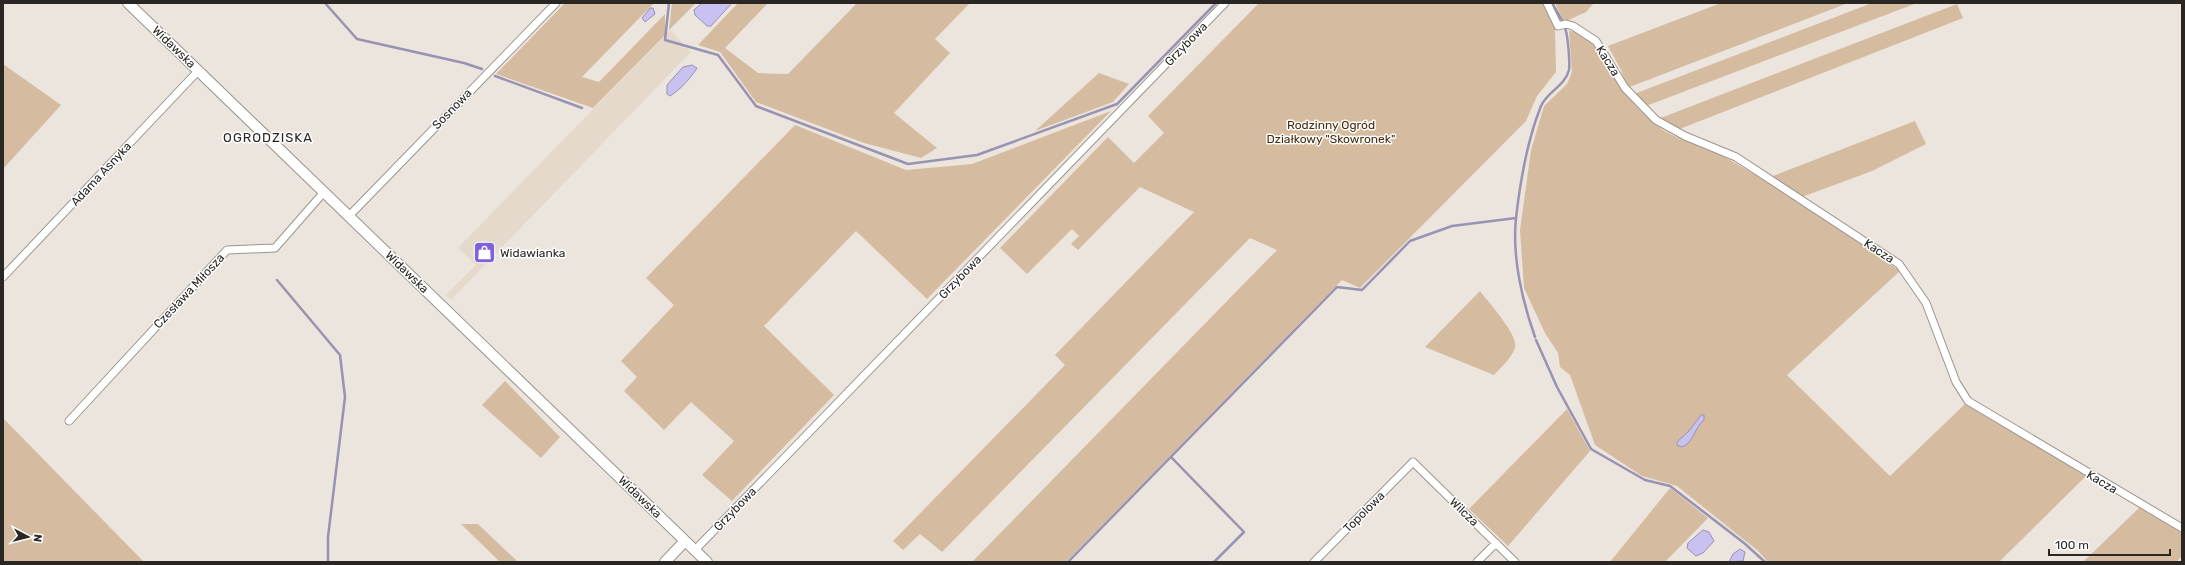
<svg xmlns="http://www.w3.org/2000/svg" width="2185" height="565" viewBox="0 0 2185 565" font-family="Rubik,sans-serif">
<rect width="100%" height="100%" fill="#ece5dd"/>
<path fill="#e5d9cc" d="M670,30L691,52L451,300L446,295L476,265L458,248Z"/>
<path fill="#d5bca0" d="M565,3H654L582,77L599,82L665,14V35L593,108L496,74Z
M672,3H696L669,30Z
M738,3H768L725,48L758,73L788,74L857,3H970L935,39L950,53L894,113L937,148L921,158L864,143L756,102L720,52L698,45Z
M1259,3H1543L1555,28L1556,72L1537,96L1526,121L1360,288L1342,280L1066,562H972L1277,250L1250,238L942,552L920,534L903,550L893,541L1065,365L1055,355L1194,212L1140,187L1078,250L1071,244L1079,236L1072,229L1027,274L1000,248L1108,137L1134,163L1164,133L1148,116Z
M1555,3H1594L1586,12L1564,22Z
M1721,3H1848L1627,88L1621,70L1608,46Z
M1872,3H1917L1646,106L1634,94Z
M1957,4L1963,18L1677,130L1658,119Z
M1569,31C1594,30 1616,82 1631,100C1643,114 1656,127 1672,135C1689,144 1709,147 1725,157C1786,192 1844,231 1900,271L1787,375L1890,476L1965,404L2086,476L1999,562H1768L1758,551L1677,486L1642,476L1595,445L1570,375L1560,367L1558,353L1545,333L1524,288L1520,230L1531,150L1544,106L1567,84L1572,72Z
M3,64L61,105L3,169Z
M1099,73L1129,84L1113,102L1035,131Z
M1111,111L927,299L856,231L764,326L834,395L732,501L702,475L734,441L691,402L664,430L624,391L637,377L621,361L674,305L646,278L795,125L906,170L972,164Z
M1915,121L1926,144L1872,171L1802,197L1773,176Z
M1480,291C1488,302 1519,335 1515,348C1511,359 1501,367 1494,375L1425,347Z
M505,381L560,437L541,458L482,405Z
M1567,409L1590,451L1508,546L1469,509Z
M3,418L144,562H3Z
M1670,488L1708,518L1665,562H1610Z
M2140,507L2182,531V556L2176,562H2083Z
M461,524H478L518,562H500Z"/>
<path fill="#c8c1f1" stroke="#9892b3" d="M702,3H732L711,26H707L695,15L694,10Z
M650,8H653L655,14L645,22L642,18Z
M692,65L697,68C690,79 681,89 670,96L667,94V85L683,67Z
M1701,415H1704V420C1695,426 1693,444 1682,447L1677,445V442L1689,431Z
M1703,530L1709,532L1714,541L1703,553L1696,556L1687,548L1688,543Z
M1740,549L1745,552L1743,561L1729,562L1733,554Z"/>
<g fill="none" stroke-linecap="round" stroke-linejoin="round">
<path stroke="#9892b3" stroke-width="2.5" d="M325,3L357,39L464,63L482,69
M669,3L665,40L718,55L756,106L908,164L977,155L1117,104L1216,3
M1552,3L1563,22
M495,76L582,108
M277,280L340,355L345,397L328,537V562
M1535,337C1522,300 1512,258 1516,218C1520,183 1528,138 1541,106C1547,92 1565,86 1569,70C1570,63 1568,35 1565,28
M1536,340L1557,387L1591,449L1645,480L1670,486L1744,543L1765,562
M1171,457L1244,532L1214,562
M1068,562L1337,287L1362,290L1410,241L1452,226L1516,218"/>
<defs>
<path id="street" d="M1547,3L1558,26L1566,24L1573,26L1596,41L1625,88L1656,120L1685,136L1736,157L1899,264L1926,303L1956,382L1968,401L2182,528
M349,216L556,3
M3,277L198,71
M69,421L227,250L275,248L324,192
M695,550L1225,3
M1314,562L1413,462L1515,562
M1477,562L1496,543"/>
<path id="secondary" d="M128,3L707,562
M665,562L685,541"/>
</defs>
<use href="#street" stroke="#9b958e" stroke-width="9"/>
<use href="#secondary" stroke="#9b958e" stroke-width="12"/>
<use href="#street" stroke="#fff" stroke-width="7"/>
<use href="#secondary" stroke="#fff" stroke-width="10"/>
</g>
<defs>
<symbol id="shop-square" viewBox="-11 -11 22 22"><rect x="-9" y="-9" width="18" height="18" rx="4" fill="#8061dc" stroke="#fff"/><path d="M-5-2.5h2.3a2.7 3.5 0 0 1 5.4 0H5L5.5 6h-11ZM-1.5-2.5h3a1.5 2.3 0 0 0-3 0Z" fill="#fff"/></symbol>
</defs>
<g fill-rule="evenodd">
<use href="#shop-square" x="472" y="240" width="25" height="25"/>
</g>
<g text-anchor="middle" stroke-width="3" stroke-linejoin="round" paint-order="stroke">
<g font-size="12" fill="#292623" stroke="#fff">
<text transform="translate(1186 44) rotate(-46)" y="4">Grzybowa</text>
<text transform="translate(174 47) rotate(44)" y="4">Widawska</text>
<text transform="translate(1608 61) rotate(58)" y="4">Kacza</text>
<text transform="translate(452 109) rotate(-46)" y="4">Sosnowa</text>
<text transform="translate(101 174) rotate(-47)" y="4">Adama Asnyka</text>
<text transform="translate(1879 251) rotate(33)" y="4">Kacza</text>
<text transform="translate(407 272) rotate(44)" y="4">Widawska</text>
<text transform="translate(960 277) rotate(-46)" y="4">Grzybowa</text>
<text transform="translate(189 291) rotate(-47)" y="4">Czesława Miłosza</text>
<text transform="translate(2102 482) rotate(31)" y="4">Kacza</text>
<text transform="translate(640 497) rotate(44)" y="4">Widawska</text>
<text transform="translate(735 509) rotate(-46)" y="4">Grzybowa</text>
<text transform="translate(1364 512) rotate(-45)" y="4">Topolowa</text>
<text transform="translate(1464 512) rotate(44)" y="4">Wilcza</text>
</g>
<g font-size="12" fill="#432b0b" stroke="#fff">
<text x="1331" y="129">Rodzinny Ogród<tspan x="1331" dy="14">Działkowy "Skowronek"</tspan></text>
</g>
<g font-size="12" fill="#292623" stroke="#fff" text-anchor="start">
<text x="500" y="257">Widawianka</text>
</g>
<g font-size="13" letter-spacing="1" fill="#292623" stroke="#fff">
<text x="268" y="142">OGRODZISKA</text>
</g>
</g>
<rect width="2185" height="565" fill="none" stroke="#292623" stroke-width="8"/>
<g transform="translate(28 537) rotate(97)" stroke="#ffffff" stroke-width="3" paint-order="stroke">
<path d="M0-3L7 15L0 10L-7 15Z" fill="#292623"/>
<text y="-6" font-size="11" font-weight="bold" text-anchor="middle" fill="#292623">N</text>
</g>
<path d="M2049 549v6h121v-6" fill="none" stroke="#292623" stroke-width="2"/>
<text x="2055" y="549" font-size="12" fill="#292623" stroke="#ffffff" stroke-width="3" paint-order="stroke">100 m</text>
</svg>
